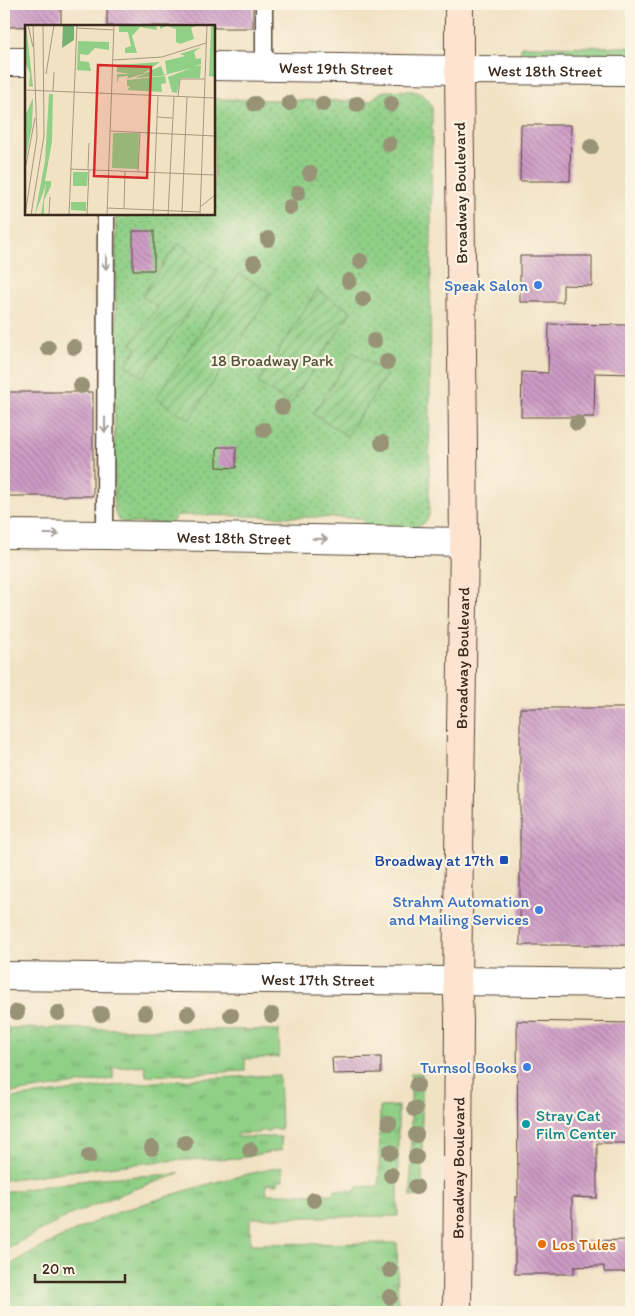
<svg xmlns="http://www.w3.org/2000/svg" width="635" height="1316" viewBox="0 0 635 1316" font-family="Itim,sans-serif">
<defs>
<pattern id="grass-tufts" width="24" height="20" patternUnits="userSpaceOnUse" patternTransform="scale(1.25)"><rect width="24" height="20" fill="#8fcf86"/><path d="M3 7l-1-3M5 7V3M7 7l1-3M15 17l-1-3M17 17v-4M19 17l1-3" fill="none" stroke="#76a86d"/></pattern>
<pattern id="park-dots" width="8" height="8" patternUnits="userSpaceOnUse" patternTransform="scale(1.25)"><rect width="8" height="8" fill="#8fcf86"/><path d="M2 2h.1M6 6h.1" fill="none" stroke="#76a86d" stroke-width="1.8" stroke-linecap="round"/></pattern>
<pattern id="garden-furrows" width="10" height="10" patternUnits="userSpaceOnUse" patternTransform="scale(1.25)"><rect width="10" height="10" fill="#8fcf86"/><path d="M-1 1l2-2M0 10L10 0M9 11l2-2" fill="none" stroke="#76a86d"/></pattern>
<pattern id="building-back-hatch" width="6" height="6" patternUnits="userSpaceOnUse" patternTransform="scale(1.25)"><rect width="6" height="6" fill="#cd9bc6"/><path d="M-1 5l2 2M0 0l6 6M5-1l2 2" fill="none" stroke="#a87fa0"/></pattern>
</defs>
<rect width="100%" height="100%" fill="#fcf5e5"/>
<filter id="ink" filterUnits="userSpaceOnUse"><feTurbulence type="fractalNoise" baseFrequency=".02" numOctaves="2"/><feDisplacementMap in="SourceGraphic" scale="10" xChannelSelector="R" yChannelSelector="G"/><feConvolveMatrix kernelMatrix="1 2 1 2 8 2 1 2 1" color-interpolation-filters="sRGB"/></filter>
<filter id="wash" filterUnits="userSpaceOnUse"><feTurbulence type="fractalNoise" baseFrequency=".0096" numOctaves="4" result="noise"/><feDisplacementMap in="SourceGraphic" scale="20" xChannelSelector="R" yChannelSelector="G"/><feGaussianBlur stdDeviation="1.12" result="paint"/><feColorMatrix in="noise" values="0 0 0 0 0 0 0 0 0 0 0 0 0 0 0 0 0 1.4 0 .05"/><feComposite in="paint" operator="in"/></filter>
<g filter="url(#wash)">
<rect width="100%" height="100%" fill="#f1e2c4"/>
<path fill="url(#grass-tufts)" stroke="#657c52" d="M521,46L631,47V59L521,58Z
M4,1028L279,1030V1057L245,1059V1071L146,1076L145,1065L113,1068V1079L11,1093L9,1081H4Z
M411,1073H422V1196L411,1197Z
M279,1075L281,1129H270L269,1131H260L259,1133L238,1134L237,1137H281V1150L240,1158L163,1161L70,1171L4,1180V1099L118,1085L194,1079Z
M398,1106V1216L250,1218V1244L397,1243L398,1312H4V1268C33,1252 62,1236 92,1223C111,1214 133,1207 153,1201C196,1187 238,1175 282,1167L283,1180H278V1184H266L267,1194H334L335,1190L356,1191V1187L379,1186L380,1107Z
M179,1174L129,1191L70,1215L4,1250V1192L101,1178Z"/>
<path fill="url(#park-dots)" stroke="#657c52" d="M386,91C404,91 425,86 432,108L429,514C428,518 428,519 425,522C416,532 382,527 369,527L360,518L179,515L170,523H123L117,518L114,509L116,214H214V99L370,101L381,92Z"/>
<path fill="url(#garden-furrows)" stroke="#657c52" d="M178,243L218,271L143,377L126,365L137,348L131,344L158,307L142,296Z
M239,274L271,293L189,420L156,398Z
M317,290L351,311L291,404L258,383Z
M353,352L387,374L347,436L313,414Z"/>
<g id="blocks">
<path fill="url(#building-back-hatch)" d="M4,4H61V26L4,27Z
M107,4H253V28H214V26H107Z
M521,125H571L570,181H520Z
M133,231H154V270H133Z
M520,256H592V286L563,285V302H520Z
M549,324L631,325V374L595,373L594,417H521L522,372L548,373Z
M4,392H93V496H4Z
M217,447H236V468L217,467Z
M520,708H631V945H520Z
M517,1021L631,1023V1143H597V1198L572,1197V1241L631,1240V1267H626V1272H604V1266L574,1267V1274H515V1197H518Z
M381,1057V1073L333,1074L332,1058Z"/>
</g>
</g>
<g filter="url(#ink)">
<use href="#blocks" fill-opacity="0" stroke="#564637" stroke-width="1"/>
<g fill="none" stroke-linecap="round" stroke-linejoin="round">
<defs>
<path id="service" d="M264,4V67
M105,535L106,214"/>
<g id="minor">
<path d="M4,62H26"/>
<path id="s1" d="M214,66L459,70L631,71"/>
<path id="s2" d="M4,534L105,535L464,542"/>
<path id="s3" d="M4,976L631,983"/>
</g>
<g id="secondary">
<path id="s4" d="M457,1312L459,1019L457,980L464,542L459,70V4"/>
</g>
</defs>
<use href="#service" stroke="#564637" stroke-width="19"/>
<use href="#minor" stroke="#564637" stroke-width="30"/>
<use href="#secondary" stroke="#564637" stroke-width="30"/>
<use href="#service" stroke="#fff" stroke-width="16"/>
<use href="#minor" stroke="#fff" stroke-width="28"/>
<use href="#secondary" stroke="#fde4d0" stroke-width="28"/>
</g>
<g fill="#989377">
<circle cx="289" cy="103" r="8"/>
<circle cx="255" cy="104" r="8"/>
<circle cx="323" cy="104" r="8"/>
<circle cx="357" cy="104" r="8"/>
<circle cx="391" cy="104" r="8"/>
<circle cx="389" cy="144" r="8"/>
<circle cx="591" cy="147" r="8"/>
<circle cx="310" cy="173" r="8"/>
<circle cx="298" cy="193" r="8"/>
<circle cx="290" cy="207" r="8"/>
<circle cx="268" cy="239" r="8"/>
<circle cx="360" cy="261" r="8"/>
<circle cx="254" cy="263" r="8"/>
<circle cx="349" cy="281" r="8"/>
<circle cx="363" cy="299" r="8"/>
<circle cx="374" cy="341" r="8"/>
<circle cx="74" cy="347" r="8"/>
<circle cx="48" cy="348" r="8"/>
<circle cx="387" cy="362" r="8"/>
<circle cx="81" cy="386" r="8"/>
<circle cx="282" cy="407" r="8"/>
<circle cx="577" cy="423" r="8"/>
<circle cx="264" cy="430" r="8"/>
<circle cx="382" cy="443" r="8"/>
<circle cx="17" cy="1012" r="8"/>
<circle cx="58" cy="1013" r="8"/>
<circle cx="145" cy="1013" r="8"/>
<circle cx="101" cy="1014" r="8"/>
<circle cx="188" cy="1014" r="8"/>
<circle cx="231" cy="1015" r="8"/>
<circle cx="272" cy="1015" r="8"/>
<circle cx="417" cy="1085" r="8"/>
<circle cx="415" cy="1109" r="8"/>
<circle cx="389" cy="1123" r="8"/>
<circle cx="416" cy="1135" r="8"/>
<circle cx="185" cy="1143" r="8"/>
<circle cx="152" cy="1148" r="8"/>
<circle cx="250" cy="1150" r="8"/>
<circle cx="390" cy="1152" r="8"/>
<circle cx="89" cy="1156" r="8"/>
<circle cx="416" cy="1157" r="8"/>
<circle cx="391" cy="1175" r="8"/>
<circle cx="416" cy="1187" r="8"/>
<circle cx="314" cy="1200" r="8"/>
<circle cx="390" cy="1270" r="8"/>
<circle cx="390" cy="1297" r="8"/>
</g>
<defs><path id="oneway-shaft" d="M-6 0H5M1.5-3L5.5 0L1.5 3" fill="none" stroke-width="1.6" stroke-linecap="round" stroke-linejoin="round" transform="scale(1.25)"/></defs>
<g stroke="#a79f9a">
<use href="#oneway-shaft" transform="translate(106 262) rotate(90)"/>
<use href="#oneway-shaft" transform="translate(105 425) rotate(90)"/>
<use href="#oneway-shaft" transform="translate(52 534)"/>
<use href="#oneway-shaft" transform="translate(320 539) rotate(1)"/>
</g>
</g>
<g fill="#3f7fe0" stroke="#fcf5e5" stroke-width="2">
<circle cx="538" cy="285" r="5"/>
<circle cx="539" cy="910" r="5"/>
<circle cx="527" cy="1067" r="5"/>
</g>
<rect fill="#1a4fb4" stroke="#fcf5e5" stroke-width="2" x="499" y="855" width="10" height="10" rx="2.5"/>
<circle fill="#0f9aa8" stroke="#fcf5e5" stroke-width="2" cx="526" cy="1124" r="5"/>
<circle fill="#e8710a" stroke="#fcf5e5" stroke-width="2" cx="542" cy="1244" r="5"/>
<g text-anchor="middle" stroke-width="4.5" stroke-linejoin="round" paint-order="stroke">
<g font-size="16" fill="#3b2a1e" stroke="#fcf5e5">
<text dy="6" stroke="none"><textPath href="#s1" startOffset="122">West 19th Street</textPath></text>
<text dy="6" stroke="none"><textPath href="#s1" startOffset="331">West 18th Street</textPath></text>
<text transform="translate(460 193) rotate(-91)" y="6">Broadway Boulevard</text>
<text dy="6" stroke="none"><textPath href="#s2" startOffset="230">West 18th Street</textPath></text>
<text dy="6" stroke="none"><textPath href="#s4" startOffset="654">Broadway Boulevard</textPath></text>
<text dy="6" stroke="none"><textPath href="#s3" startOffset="314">West 17th Street</textPath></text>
<text dy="6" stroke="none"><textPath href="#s4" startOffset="144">Broadway Boulevard</textPath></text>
</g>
<g font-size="16" fill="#366cbe" stroke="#fcf5e5" text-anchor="end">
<text x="528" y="291">Speak Salon</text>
<text x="529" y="907">Strahm Automation<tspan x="529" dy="18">and Mailing Services</tspan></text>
<text x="517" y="1073">Turnsol Books</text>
</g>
<g font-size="16" fill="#505338" stroke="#fcf5e5">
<text x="272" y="366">18 Broadway Park</text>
</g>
<g font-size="16" fill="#164399" stroke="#fcf5e5" text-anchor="end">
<text x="494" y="866">Broadway at 17th</text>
</g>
<g font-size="16" fill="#0d838f" stroke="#fcf5e5" text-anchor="start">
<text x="536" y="1121">Stray Cat<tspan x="536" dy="18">Film Center</tspan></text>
</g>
<g font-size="16" fill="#c56008" stroke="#fcf5e5" text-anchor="start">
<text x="552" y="1250">Los Tules</text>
</g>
</g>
<g transform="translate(25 25)">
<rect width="190" height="190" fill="#f1e2c4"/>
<path d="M0,0H1L8,62L4,61L5,49L0,37ZM94,0H131L132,5L115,2L107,11L112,28H100V23L106,21L103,7H94ZM135,0H174L166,3L169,14L155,19L151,17V4L142,1L135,4ZM190,0V52L184,51L186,1ZM53,16L84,17V25L70,23L63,30L55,29V36L64,37L66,46L52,45ZM176,22L169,27L171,34L176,33V39L169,42L176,40L175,53H155L152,68L147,67L143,52L166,43L136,51L110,53L136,41L139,49H142L140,36L160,31L155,29ZM135,37L118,49L102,54L103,51L94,52L92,58V49H105L92,47V40ZM140,51L141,58L136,59L137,67L102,65L105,62L102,61V55ZM24,69H28L27,116L20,156H26V161L19,175V190H16L21,159L10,190L20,136ZM8,73L7,101L0,138V91ZM48,147H63L62,161H48ZM46,177H61V186L46,185Z" fill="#8fcf86"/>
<path d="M38,0H49V15L37,23Z" fill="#73b273"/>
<path d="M88,108H114L113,144L87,143Z" fill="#8fcf86"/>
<path fill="none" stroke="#a89882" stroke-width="1" d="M3,0L8,22M52,3L89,5M88,35L137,32L181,18M21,49L29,0M0,65L190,73M28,66L29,47M153,72L155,54H180M132,92L147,93M85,106L190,111M45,144L190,150M63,144L64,118M0,145L10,93M113,147L115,108M175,182L190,170M82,183L175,187M99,184L100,146M157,187L162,72M0,190L12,112L8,0M6,190L19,111L18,0M24,190L25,172M44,190L52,0M62,190L64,145M82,190L89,0M128,190L133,71M143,190L149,72M175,190L182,0"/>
<path fill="#d62828" fill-opacity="0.15" stroke="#d62828" stroke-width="2.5" d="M73,40L126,42L122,153L69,151Z"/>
<rect width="190" height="190" fill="none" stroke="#3b2a1e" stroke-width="2.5"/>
</g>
<rect width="635" height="1316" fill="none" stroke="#fcf5e5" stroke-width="20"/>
<path d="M35 1274v8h90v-8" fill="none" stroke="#3b2a1e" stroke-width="2.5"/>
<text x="42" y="1274" font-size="15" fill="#3b2a1e" stroke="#fcf5e5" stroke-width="4" paint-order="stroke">20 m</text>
</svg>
